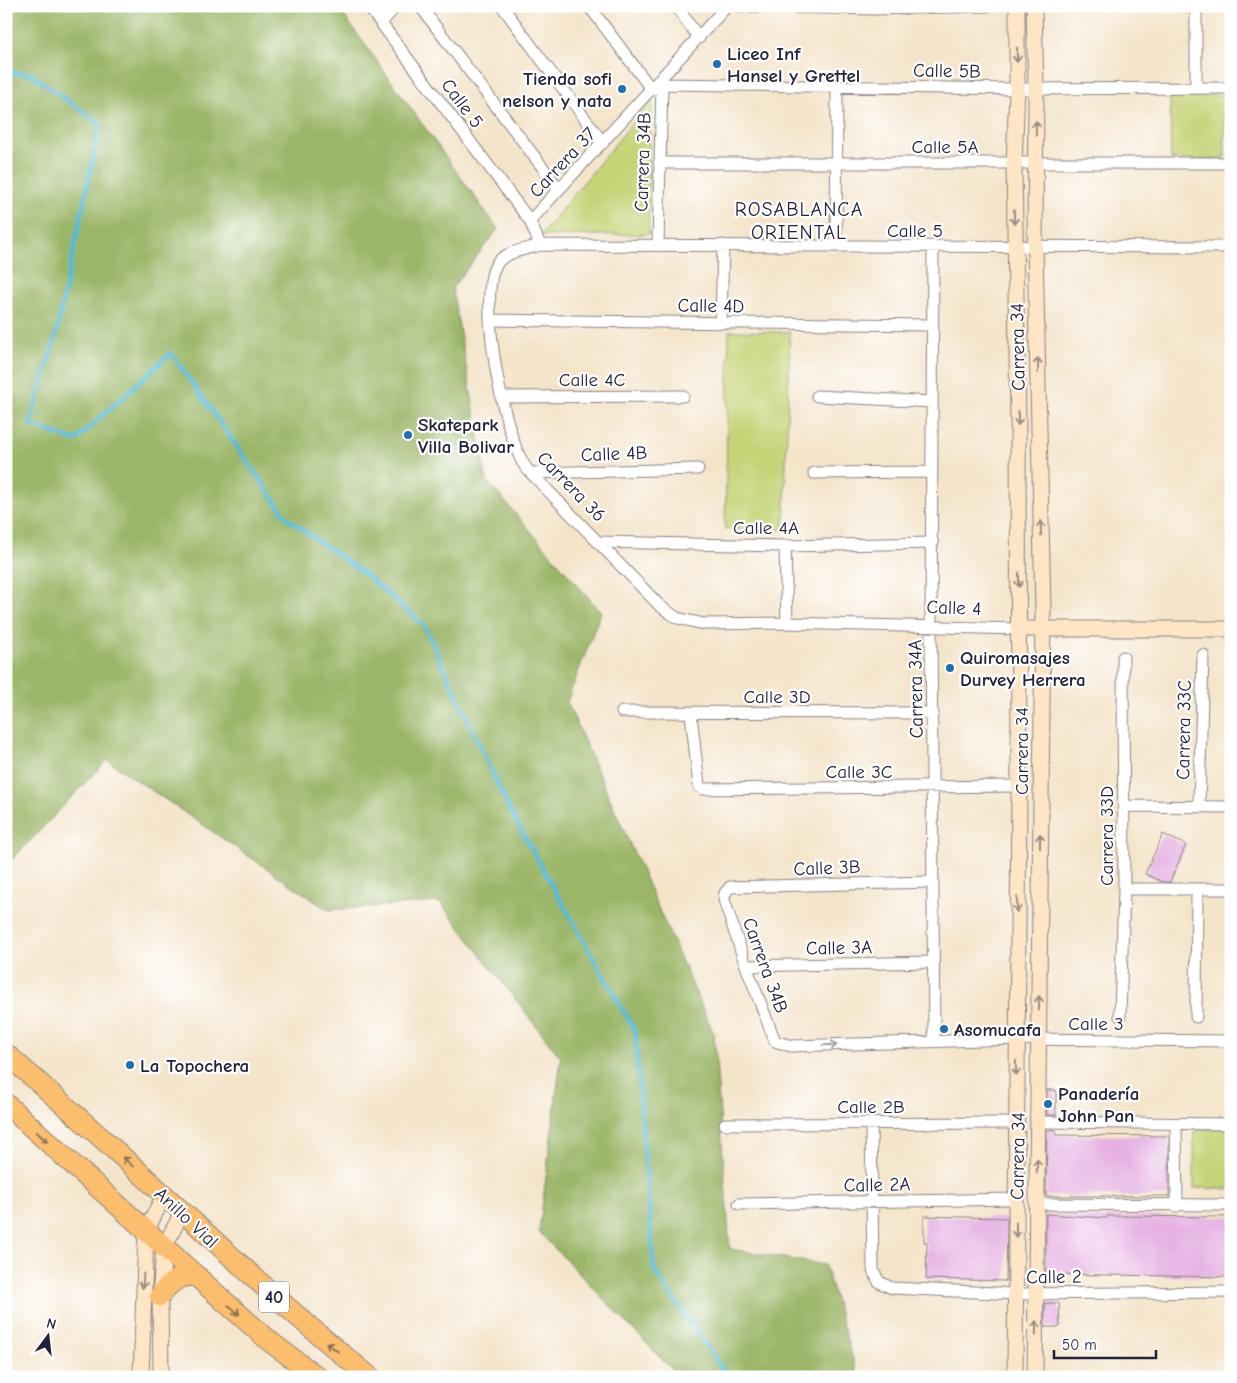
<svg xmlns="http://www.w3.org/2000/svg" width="1237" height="1383" viewBox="0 0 1237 1383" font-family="'Comic Neue',sans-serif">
<rect width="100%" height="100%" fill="#fff"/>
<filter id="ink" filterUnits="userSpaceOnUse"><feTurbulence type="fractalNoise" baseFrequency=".02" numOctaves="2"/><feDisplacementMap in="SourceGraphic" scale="10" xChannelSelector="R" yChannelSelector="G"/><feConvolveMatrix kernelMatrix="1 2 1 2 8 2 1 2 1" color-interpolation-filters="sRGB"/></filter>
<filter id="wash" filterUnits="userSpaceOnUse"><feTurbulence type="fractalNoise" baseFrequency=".0096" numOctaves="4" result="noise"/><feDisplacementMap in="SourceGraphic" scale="20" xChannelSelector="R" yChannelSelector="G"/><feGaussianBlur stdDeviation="1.12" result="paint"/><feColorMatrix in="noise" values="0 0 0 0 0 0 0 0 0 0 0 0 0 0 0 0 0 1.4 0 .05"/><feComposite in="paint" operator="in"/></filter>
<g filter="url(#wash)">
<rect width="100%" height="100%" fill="#f4e4ca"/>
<path fill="#c4d477" stroke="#737b59" d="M1224,95L1225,159L1171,160L1170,96Z
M653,98L648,166L649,234L540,236Z
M729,331L790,332L784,530L725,529Z
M1231,1128V1189L1194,1188V1129Z"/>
<path fill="#9bb668" stroke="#5e6c52" d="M6,6H337L498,229L452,288L487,481L601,612L567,702L714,1034L730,1249L825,1265L858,1377H679L539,1232L561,1058L440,902L328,910L107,760L6,866Z"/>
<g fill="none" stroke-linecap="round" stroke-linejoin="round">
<path stroke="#56b9d5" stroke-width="4.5" d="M6,72L31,74L100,124L55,339L30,424L75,441L171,353L287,518L367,576L424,625L510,811L635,1031L654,1270L728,1377"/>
</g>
<g id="blocks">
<path fill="#e5afe2" d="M1163,834L1186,845L1170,882H1163L1145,874Z
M1047,1090H1056V1115H1047Z
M1047,1130H1056V1135L1169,1136V1196H1046Z
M1046,1214L1107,1218V1216L1231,1217V1277L1046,1274Z
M924,1216L1007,1218L1006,1281L926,1279L927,1242H924Z
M1045,1303H1059L1060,1327H1045Z"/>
</g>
</g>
<g filter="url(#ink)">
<use href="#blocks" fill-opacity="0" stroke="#8b8382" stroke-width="1"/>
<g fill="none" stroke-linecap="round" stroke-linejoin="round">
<defs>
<path id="street" d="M368,6L530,221
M420,6L559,189
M502,6L603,143
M589,6L652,90
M676,6L699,38
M727,6L530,221L540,245C526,250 504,251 496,265C477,296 504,441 527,469L660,606L677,618L704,624L787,623L1019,629
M737,6L876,9L987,6
M1196,6V88
M381,23L396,6
M662,84L1017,89L1231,88
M659,163H1231
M540,245L1231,247
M658,245L662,84L659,81
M836,246L837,86
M933,248L931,626L934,1040
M490,320L933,325
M721,323L723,245
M817,396L932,402
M501,397L683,396
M531,473L698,469
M814,473L932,472
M599,542L785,546L933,543
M785,546L787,623
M622,712L933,713
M691,714L699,786L703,789L1019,786
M1124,806L1231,807
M1199,807L1203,655
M932,882L730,887L725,893L724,900L746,966L775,1041L791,1046L1016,1039L1231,1041
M1124,889H1231
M746,966L933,962
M1120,1016L1124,889L1123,657
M1196,1017L1197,889
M1038,1122L1231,1124
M871,1123L873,1270L879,1282L892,1288L1016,1294L1231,1292
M725,1124L1017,1123
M1176,1124L1177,1206
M739,1204L1016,1199
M1037,1204L1231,1205"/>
<path id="secondary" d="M1034,6L1036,88L1035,247L1043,610L1035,1377
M1019,629H1231
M141,1377L146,1232L164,1195
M161,1377L160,1296L164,1248L182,1212
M1015,1377L1019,786L1018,423L1014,164L1017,89V6"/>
<path id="highway" d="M6,1054C59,1100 111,1146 162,1193C231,1256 297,1319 370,1377
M6,1104L225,1302L273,1344L318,1377
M160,1296C168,1284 182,1272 198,1277"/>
</defs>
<use href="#street" stroke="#8b8382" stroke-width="13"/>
<use href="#secondary" stroke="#8b8382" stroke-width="17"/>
<use href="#highway" stroke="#8b8382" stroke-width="22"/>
<use href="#street" stroke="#fff" stroke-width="11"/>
<use href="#secondary" stroke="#fde5c5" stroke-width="15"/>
<use href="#highway" stroke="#fbbd6e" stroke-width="20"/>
</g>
<defs><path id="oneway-shaft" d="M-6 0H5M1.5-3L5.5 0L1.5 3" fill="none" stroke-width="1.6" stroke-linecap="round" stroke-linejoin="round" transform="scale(1.25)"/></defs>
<g stroke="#9a8d87">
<use href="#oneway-shaft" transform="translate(1017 55) rotate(90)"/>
<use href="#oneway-shaft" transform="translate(1036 128) rotate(-89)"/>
<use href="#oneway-shaft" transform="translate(1014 217) rotate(89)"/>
<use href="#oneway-shaft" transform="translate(1038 365) rotate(-91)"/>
<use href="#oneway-shaft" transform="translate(1018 418) rotate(89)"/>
<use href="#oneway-shaft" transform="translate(1041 528) rotate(-91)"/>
<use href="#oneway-shaft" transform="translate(1019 580) rotate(90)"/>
<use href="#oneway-shaft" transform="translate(1040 841) rotate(-90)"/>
<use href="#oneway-shaft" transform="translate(1017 905) rotate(91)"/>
<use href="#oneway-shaft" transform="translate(1039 1003) rotate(-90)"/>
<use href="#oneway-shaft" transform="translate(1016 1068) rotate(89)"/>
<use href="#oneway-shaft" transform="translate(1037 1166) rotate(-89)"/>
<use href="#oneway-shaft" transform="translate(1016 1230) rotate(90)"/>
<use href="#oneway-shaft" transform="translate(143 1281) rotate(93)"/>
<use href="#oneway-shaft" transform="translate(1036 1328) rotate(-89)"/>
</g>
<use stroke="#9c9ca7" href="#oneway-shaft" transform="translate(830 1045) rotate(-2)"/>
<g stroke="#8e7054">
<use href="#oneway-shaft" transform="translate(42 1137) rotate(43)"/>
<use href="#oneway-shaft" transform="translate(128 1162) rotate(-138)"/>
<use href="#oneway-shaft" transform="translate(234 1310) rotate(41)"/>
<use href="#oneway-shaft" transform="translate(332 1347) rotate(-142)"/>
</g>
</g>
<g fill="#1f6fb2" stroke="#fff" stroke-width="2">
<circle cx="717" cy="64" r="5"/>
<circle cx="622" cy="89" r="5"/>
<circle cx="408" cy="435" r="5"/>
<circle cx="950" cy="668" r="5"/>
<circle cx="944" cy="1029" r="5"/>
<circle cx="130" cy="1065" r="5"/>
<circle cx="1048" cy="1104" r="5"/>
</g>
<g text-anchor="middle" stroke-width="4.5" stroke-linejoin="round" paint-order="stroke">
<rect fill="#fff" stroke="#646476" stroke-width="1" x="259" y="1281.5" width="30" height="31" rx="4"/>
<g font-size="18" font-weight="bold" fill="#22223b">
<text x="274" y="1303">40</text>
</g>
<g font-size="19" font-weight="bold" fill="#22223b" stroke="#fff" text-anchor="start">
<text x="727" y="60">Liceo Inf<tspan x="727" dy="22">Hansel y Grettel</tspan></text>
<text x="612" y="85" text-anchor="end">Tienda sofi<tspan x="612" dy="22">nelson y nata</tspan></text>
<text x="418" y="431">Skatepark<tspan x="418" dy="22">Villa Bolivar</tspan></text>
<text x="960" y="664">Quiromasajes<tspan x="960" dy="22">Durvey Herrera</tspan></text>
<text x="954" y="1036">Asomucafa</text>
<text x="140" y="1072">La Topochera</text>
<text x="1058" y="1100">Panadería<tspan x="1058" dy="22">John Pan</tspan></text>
</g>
<g font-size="19" fill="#22223b" stroke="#fff">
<text transform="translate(947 70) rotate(1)" y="7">Calle 5B</text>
<text transform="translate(463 103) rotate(53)" y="7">Calle 5</text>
<text x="945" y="153">Calle 5A</text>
<text transform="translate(562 162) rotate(-47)" y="7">Carrera 37</text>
<text transform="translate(642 162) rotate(-88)" y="7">Carrera 34B</text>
<text x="915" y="237">Calle 5</text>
<text transform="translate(711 305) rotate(1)" y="7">Calle 4D</text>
<text transform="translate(1017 347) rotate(-91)" y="7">Carrera 34</text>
<text x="592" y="386">Calle 4C</text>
<text transform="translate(614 453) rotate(-2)" y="7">Calle 4B</text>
<text transform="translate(572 486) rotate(46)" y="7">Carrera 36</text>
<text x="766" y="534">Calle 4A</text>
<text transform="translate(954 607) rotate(2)" y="7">Calle 4</text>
<text transform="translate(915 689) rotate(-91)" y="7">Carrera 34A</text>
<text x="777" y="703">Calle 3D</text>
<text transform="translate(1183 730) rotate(-89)" y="7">Carrera 33C</text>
<text transform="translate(1021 751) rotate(-90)" y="7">Carrera 34</text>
<text x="859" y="778">Calle 3C</text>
<text transform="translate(1106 836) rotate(-90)" y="7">Carrera 33D</text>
<text transform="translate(827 867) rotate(-2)" y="7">Calle 3B</text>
<text transform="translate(839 947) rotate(-1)" y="7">Calle 3A</text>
<text transform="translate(766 965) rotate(70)" y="7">Carrera 34B</text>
<text x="1096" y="1030">Calle 3</text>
<text x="871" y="1113">Calle 2B</text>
<text transform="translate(1017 1156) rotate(-89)" y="7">Carrera 34</text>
<text transform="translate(877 1184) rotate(-1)" y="7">Calle 2A</text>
<text transform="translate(187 1217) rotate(43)" y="7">Anillo Vial</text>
<text transform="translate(1054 1276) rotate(-1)" y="7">Calle 2</text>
</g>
<g font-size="20" letter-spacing="1" fill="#22223b" stroke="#fff">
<text x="799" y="216">ROSABLANCA<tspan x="799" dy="23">ORIENTAL</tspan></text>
</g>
</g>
<rect width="1237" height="1383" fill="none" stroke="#fff" stroke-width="25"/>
<g transform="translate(48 1336) rotate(15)" stroke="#ffffff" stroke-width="4" paint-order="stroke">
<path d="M0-4L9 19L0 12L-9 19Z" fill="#22223b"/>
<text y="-8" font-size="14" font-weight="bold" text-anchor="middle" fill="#22223b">N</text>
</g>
<path d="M1054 1350v8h102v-8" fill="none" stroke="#22223b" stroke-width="2.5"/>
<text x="1062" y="1350" font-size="15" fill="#22223b" stroke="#ffffff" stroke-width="4" paint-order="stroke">50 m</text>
</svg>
